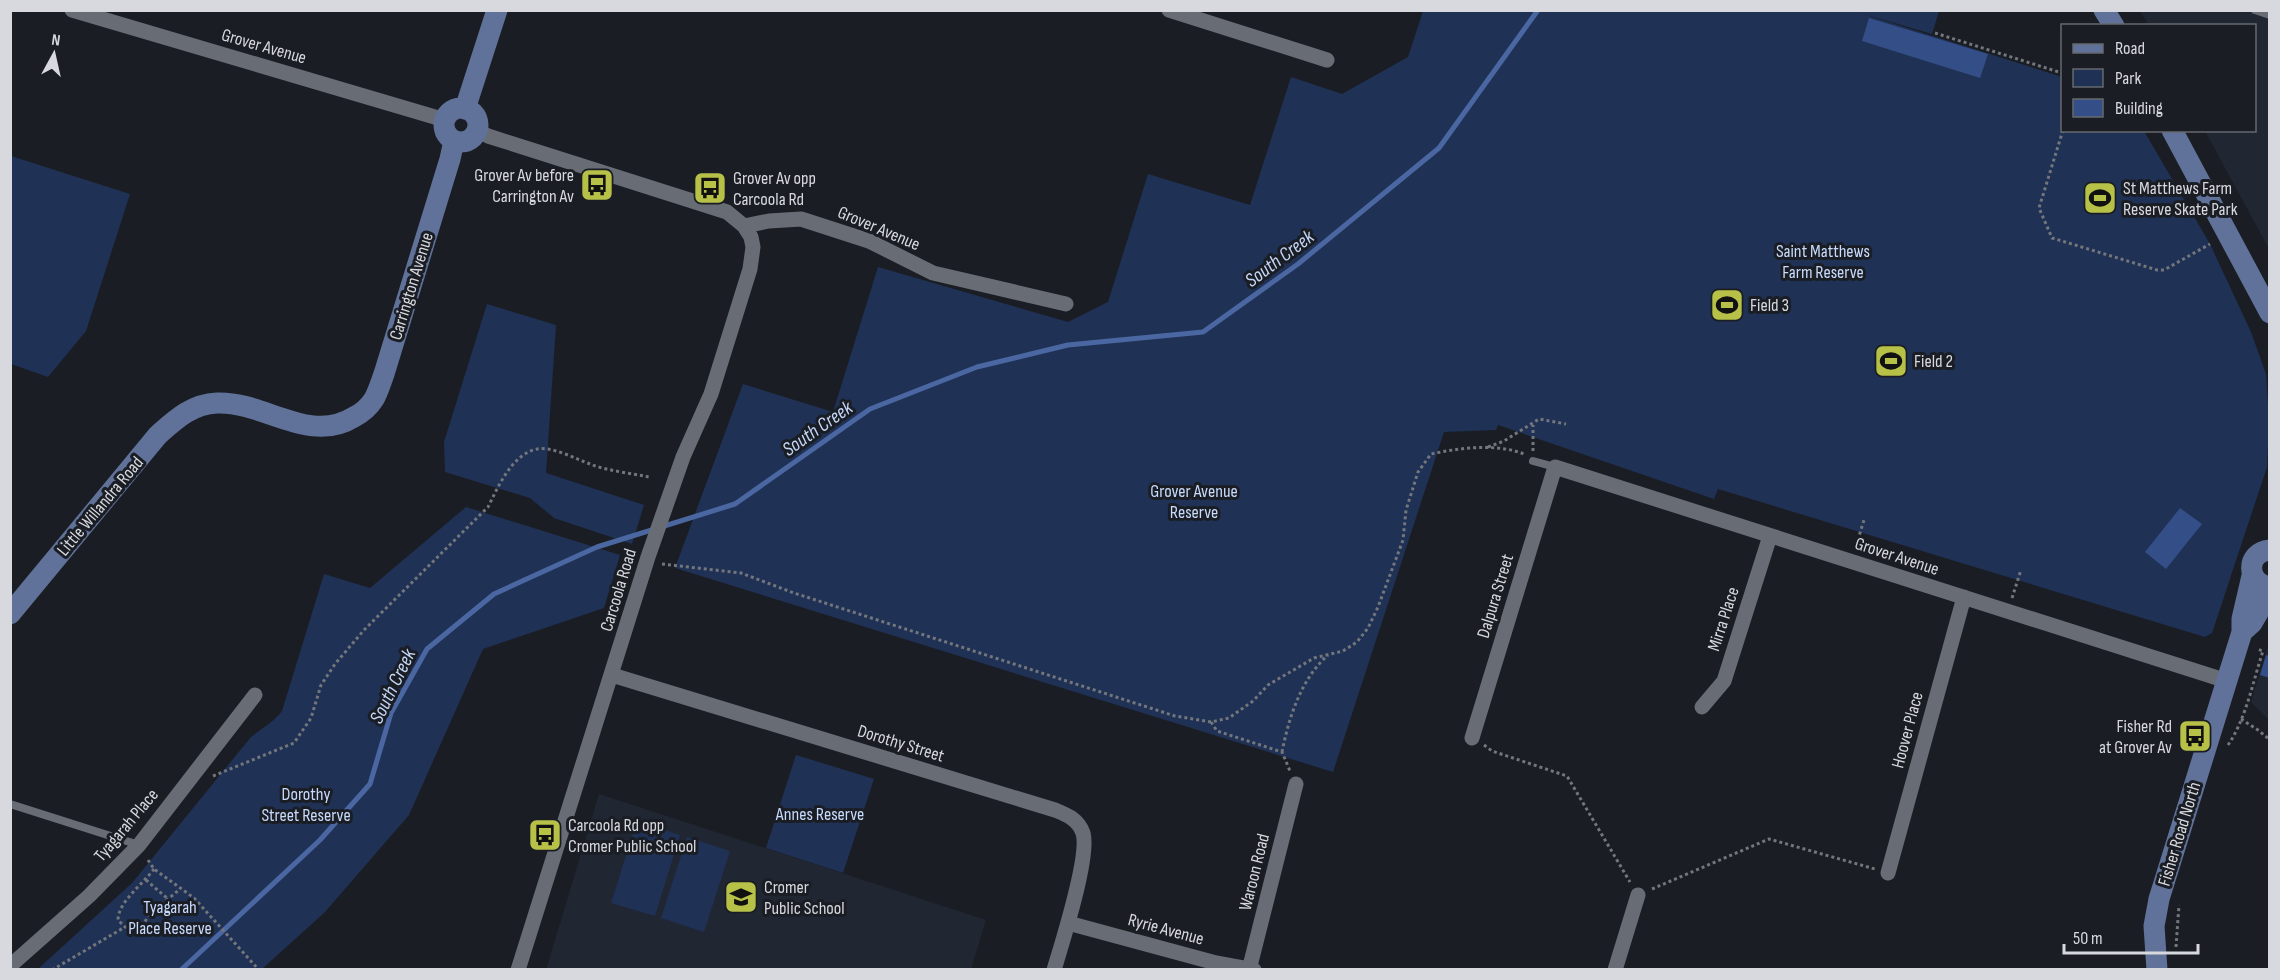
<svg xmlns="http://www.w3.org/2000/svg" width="2280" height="980" viewBox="0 0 2280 980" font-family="'Sofia Sans Condensed',sans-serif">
<rect width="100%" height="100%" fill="#1a1e24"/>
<path fill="#202632" d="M2140,11H2269V249L2205,131L2254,130V26L2149,25Z
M2269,643V720L2251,702Z
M599,794L986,920L971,969L546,970Z"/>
<path fill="#203156" d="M1423,11H1939L1932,34L1857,12L2062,77V130L2144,131L2210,244L2251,332L2266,374L2269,420L2267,467L2212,633L2205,637L1718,489L1714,499L1498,425L1496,430L1444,432L1333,772L675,568L743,384L833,412L878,267L1068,322L1108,302L1148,174L1250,205L1291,77L1342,94L1408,57Z
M11,156L130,194L86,331L48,377L11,364Z
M487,304L556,325L546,473L644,505L632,544L554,518L530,498L445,472L444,442Z
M466,507L620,555L604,608L483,649L409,815L325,912L262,969H38L132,883L251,737C262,728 274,722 282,711L324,574L370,588Z
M796,755L874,779L843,873L766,848Z
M637,821L680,835L655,916L611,903Z
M687,837L730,851L704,932L661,918Z"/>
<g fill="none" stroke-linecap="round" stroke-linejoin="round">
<path stroke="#4b67a2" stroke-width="5" d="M181,970L320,840L370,784L391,713L427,649L494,594L597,547L735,504L870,409L977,367L1068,345L1203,332L1298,264L1439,148L1538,10"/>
</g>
<path fill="#344e87" d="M1869,18L1988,54L1980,78L1862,41Z
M2180,508L2202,524L2166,569L2145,552Z
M2266,655L2270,656V678L2260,675Z"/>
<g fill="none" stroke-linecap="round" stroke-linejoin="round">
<path stroke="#73767b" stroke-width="3" stroke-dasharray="3 3" stroke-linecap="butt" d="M1935,33L2062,73
M2063,130L2039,208L2052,238L2157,270H2164L2210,244
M1488,447L1504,441L1539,419L1566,424
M1533,451V425
M1856,546L1864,520
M662,564L741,573L794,593L1175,716L1211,722L1229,718L1253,701L1268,685L1285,675L1314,658L1343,651L1357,642L1368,628L1378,607L1403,540L1406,510L1418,472L1431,454C1459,448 1497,443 1524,454
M2012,598L2021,570
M2241,719L2258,730L2270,740
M1211,722L1217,731L1282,752L1290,771
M1484,745L1492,751L1567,776L1630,882
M2228,745C2246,719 2253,681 2263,651L2257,649
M1282,752C1289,717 1301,679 1328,655
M213,776L294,743L311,718L321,685L335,664L364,630L488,507C498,487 512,454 537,449C552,446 576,459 590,464C608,471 630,473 649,477
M148,860L154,869L194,898L259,970
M154,869C143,884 118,902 118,920L125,927L135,928L143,925L149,915L180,889
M146,880L168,899
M1652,889L1769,839L1875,869
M2176,947L2179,905
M52,970L125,927"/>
<path stroke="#686c74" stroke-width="8" d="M2255,10L2270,15
M1533,461L1555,467
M10,804L139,845"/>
<path stroke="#686c74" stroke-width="15" d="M72,10L445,120
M1169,10L1327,60
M477,130L488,136L727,212L744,226L751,237L753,247L750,269L711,394L683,457L648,557L518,970
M744,226L769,221L801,219L869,241L933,273L1066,304
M612,675L1055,810C1067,815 1078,819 1083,833C1090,856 1062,943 1054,970
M1702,707L1724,681L1770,536
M1472,738L1555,467L2227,681
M1888,873L1964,597
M1068,923L1216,963L1254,970
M10,966L89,896L139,845L255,695
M1249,970L1296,784
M1615,970L1638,895"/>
<path stroke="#607299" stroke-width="21" d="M2104,10L2114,26
M444 125a17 17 0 1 1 34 0a17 17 0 1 1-34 0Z
M465,109L497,10
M2172,130L2270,313
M2270,550C2245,552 2246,584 2270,587
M10,614L158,435C176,419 192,404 217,403C264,401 309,445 354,417C362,413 369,407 374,399C378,392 381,382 384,374L450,159L454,141
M2242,632L2252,623L2270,592
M2157,970L2154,926L2159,899L2242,632V619L2252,576"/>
</g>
<defs>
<symbol id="bus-square" viewBox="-11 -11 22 22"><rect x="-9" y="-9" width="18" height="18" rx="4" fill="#b7c148" stroke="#1a1e24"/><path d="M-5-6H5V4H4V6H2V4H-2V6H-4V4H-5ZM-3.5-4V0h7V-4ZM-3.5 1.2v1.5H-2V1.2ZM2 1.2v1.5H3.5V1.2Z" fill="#111"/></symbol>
<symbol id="stadium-square" viewBox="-11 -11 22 22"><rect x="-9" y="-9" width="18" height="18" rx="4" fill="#b7c148" stroke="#1a1e24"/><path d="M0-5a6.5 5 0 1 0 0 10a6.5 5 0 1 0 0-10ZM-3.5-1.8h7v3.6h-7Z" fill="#111"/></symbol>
<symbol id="school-square" viewBox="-11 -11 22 22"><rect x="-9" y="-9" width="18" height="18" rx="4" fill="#b7c148" stroke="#1a1e24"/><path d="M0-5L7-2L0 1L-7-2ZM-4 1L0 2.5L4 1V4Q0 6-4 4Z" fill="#111"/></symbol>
</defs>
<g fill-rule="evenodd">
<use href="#bus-square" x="578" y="166" width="38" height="38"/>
<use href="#bus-square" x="691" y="169" width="38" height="38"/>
<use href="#stadium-square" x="2081" y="179" width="38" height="38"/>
<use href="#stadium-square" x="1708" y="286" width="38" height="38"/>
<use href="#stadium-square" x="1872" y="342" width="38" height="38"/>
<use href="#bus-square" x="2176" y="717" width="38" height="38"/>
<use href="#bus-square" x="526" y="816" width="38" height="38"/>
<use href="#school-square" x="722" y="878" width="38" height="38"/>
</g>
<g text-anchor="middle" stroke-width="6" stroke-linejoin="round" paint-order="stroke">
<g font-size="18" fill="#d7d9de" stroke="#1a1e24">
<text transform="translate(264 46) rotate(16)" y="6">Grover Avenue</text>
<text transform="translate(879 228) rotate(23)" y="6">Grover Avenue</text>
<text transform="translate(411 286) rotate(-73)" y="6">Carrington Avenue</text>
<text transform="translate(100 506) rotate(-50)" y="6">Little Willandra Road</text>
<text transform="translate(1897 556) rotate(18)" y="6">Grover Avenue</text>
<text transform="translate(618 590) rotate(-73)" y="6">Carcoola Road</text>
<text transform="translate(1495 596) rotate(-73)" y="6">Dalpura Street</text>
<text transform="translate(1723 619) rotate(-72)" y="6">Mirra Place</text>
<text transform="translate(1907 730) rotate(-75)" y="6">Hoover Place</text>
<text transform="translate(901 743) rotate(17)" y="6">Dorothy Street</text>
<text transform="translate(126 825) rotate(-50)" y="6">Tyagarah Place</text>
<text transform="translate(2179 834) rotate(-73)" y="6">Fisher Road North</text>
<text transform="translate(1254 872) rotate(-76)" y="6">Waroon Road</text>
<text transform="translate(1166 929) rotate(15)" y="6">Ryrie Avenue</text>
</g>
<g font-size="18" fill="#d7d9de" stroke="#1a1e24" text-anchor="start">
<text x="574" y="181" text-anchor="end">Grover Av before<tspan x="574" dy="21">Carrington Av</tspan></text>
<text x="733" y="184">Grover Av opp<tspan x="733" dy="21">Carcoola Rd</tspan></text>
<text x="2123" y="194">St Matthews Farm<tspan x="2123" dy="21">Reserve Skate Park</tspan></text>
<text x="1750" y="311">Field 3</text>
<text x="1914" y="367">Field 2</text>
<text x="2172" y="732" text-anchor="end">Fisher Rd<tspan x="2172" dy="21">at Grover Av</tspan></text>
<text x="568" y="831">Carcoola Rd opp<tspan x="568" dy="21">Cromer Public School</tspan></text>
<text x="764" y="893">Cromer<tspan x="764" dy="21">Public School</tspan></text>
</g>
<g font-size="18" fill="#c8dafd" stroke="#1a1e24">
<text x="1823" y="257">Saint Matthews<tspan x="1823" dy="21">Farm Reserve</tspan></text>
<text x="1194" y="497">Grover Avenue<tspan x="1194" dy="21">Reserve</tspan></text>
<text x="306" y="800">Dorothy<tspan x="306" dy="21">Street Reserve</tspan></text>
<text x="820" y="820">Annes Reserve</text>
<text x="170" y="913">Tyagarah<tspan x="170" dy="21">Place Reserve</tspan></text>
</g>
<g font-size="20" font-style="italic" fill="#c3d5f7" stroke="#1a1e24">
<text transform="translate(1279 258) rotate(-37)" y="7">South Creek</text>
<text transform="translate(817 428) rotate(-35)" y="7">South Creek</text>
<text transform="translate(392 686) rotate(-64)" y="7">South Creek</text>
</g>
</g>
<rect width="2280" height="980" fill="none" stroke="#d7d9de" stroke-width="24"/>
<rect x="2061" y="24" width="195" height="108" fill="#1a1e24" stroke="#66696e" stroke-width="1.5"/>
<rect x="2073" y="44" width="30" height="9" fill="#607299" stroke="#66696e" stroke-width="1.5"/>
<text x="2115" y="54" font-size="18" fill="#d7d9de">Road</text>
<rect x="2073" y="69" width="30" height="18" fill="#203156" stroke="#66696e" stroke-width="1.5"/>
<text x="2115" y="84" font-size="18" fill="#d7d9de">Park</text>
<rect x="2073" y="99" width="30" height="18" fill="#344e87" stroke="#66696e" stroke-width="1.5"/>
<text x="2115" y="114" font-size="18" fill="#d7d9de">Building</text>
<g transform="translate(54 54) rotate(8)" stroke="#1a1e24" stroke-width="4.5" paint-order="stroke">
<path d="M0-4.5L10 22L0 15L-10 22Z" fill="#d7d9de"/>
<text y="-9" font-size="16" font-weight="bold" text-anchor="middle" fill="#d7d9de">N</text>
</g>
<path d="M2064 944v9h134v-9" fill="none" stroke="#d7d9de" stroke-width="3"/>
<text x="2073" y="944" font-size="18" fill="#d7d9de" stroke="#1a1e24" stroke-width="4.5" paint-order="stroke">50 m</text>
</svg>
